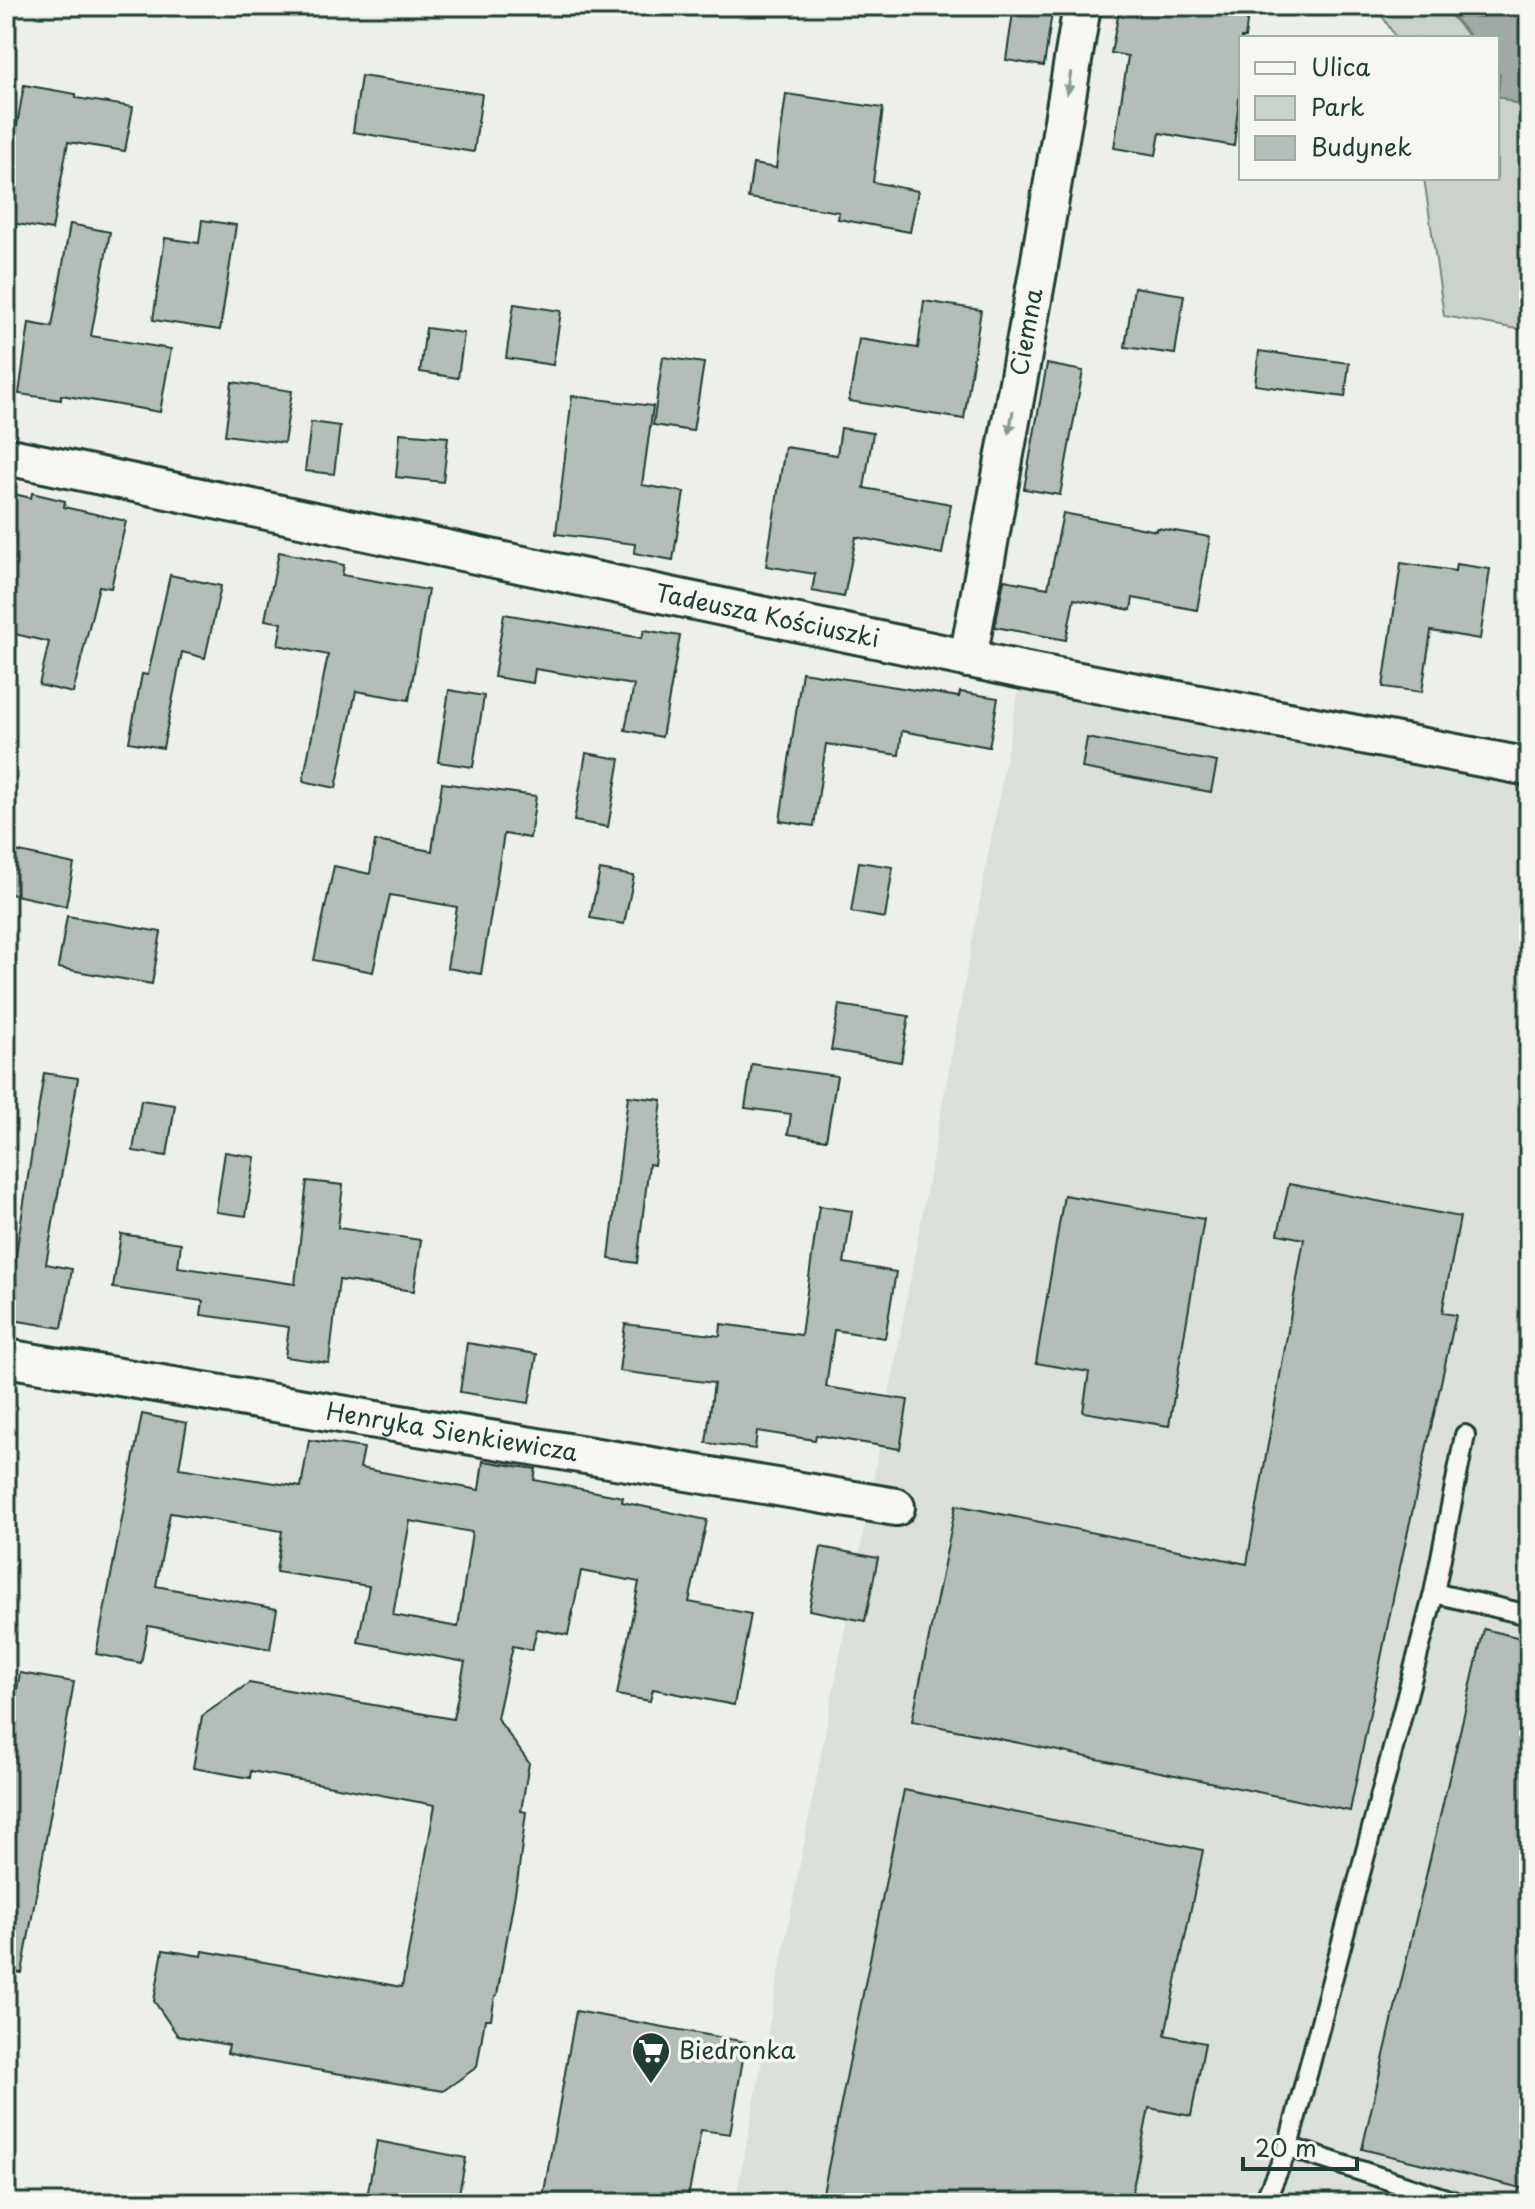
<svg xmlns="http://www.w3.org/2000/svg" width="1535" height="2209" viewBox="0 0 1535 2209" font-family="'Playpen Sans',sans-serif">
<rect width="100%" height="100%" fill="#edefea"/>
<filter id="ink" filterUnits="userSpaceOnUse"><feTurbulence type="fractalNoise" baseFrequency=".0125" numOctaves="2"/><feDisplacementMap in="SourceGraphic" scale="16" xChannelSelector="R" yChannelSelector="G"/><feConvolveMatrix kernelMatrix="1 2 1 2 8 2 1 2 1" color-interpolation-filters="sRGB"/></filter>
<g filter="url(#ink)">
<path fill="#dce0db" d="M1022,670L1529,767V2203H735L871,1493Z"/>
<path fill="#cbd2cc" stroke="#758880" stroke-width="2" d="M1376,6H1443L1470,38H1396Z
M1497,71L1500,75L1498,96L1529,110V331L1444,316L1424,178H1497Z"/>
<path fill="#9faaa4" stroke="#6c7e77" stroke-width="2" d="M1443,6H1529V110L1498,96L1500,75L1497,70V38H1472Z"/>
<path fill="#b4bdb8" stroke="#1f3d34" stroke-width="2" fill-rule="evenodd" d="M1014,6H1053L1044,66L1006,60Z
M1120,6H1249L1245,38H1241V79L1234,146L1160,133L1156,155L1114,148L1128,56L1111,53Z
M361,76L482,94L474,152L353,132Z
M24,85L76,94V98L133,107L125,151L68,142L52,230L6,222V188Z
M786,94L883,108L873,182L918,191L910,232L838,219L839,212L748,198L753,164L776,168Z
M202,220L236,225L220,330L153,320L165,238L199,243Z
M70,224L110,232L91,336L171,349L160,412L61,395V400L19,394L29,323L52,327Z
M1134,287L1184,295L1175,354L1125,347Z
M924,301L981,310L964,419L849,401L859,339L918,348Z
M514,304L561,311L553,365L506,358Z
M426,328L464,333L458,378L420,372Z
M1259,351L1349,363L1345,397L1255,385Z
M663,357L704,363L693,431L653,425Z
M1047,364L1083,371L1060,495L1024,489Z
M232,382L292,391L284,443L225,435Z
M572,396L653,406L642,485L684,492L673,560L634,553L635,544L556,534Z
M311,422L340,426L334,474L305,471Z
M841,428L873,433L864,488L951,504L942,554L856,537L844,597L812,591L815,574L766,566L785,447L837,455Z
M400,433L448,437L443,482L396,477Z
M6,492L31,498L32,493L65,501L64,507L126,521L111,588L99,586L73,693L39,685L49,642L6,632Z
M1063,513L1157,531V528L1210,537L1197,610L1133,598L1131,610L1074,599L1066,640L995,627L1004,580L1048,588Z
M279,552L344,565L342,575L428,590L409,700L356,691L336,788L303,781L328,655L278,645L282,623L265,620Z
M1401,563L1455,571L1456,564L1490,569L1480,639L1431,631L1422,692L1383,687Z
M170,575L221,586L205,658L182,652L163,748L129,742L142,674L148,675Z
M504,614L642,638L644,630L680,636L662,737L625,730L634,685L535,669L533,683L494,677Z
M802,672L959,697L960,692L998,698L989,747L902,731L899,755L826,744L814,826L780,821Z
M449,690L484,696L473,767L438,762Z
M1087,738L1217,762L1211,792L1082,768Z
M586,753L620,759L608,827L574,821Z
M442,783L536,796L530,838L504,834L481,974L447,968L457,907L390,895L373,972L314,960L334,866L370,874L375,841L432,851Z
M6,849L74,864L66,906L6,893Z
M859,862L893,867L885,918L851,912Z
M600,870L634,876L624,924L590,918Z
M67,916L161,932L152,984L58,968Z
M839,1005L909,1016L901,1062L831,1050Z
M752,1064L837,1076L826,1140L788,1134L791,1114L745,1108Z
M44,1073L78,1078L46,1264L72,1269L62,1328L6,1319Z
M628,1096L662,1100L654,1165L649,1164L637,1263L609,1259Z
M141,1100L175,1105L167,1156L133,1151Z
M225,1152L255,1157L246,1216L216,1212Z
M307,1181L343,1185L338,1228L421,1240L414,1291L339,1280L329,1363L285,1357L289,1327L201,1315L203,1301L113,1288L121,1234L181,1243L178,1267L295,1284Z
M1289,1184L1460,1217L1442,1313L1456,1315L1394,1594L1350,1811L912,1721L956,1505L1247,1564L1304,1239L1278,1234Z
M1064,1195L1204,1219L1169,1426L1083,1412L1089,1372L1036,1363Z
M819,1206L852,1211L844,1263L896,1272L885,1338L834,1330L826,1387L908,1400L900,1449L816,1435L815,1440L757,1431L755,1449L706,1443L714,1383L619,1371L625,1324L720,1336L721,1324L801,1335Z
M467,1343L537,1354L529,1403L460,1392Z
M142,1414L187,1423L179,1468L301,1487L309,1440L364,1448L360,1468L479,1490L483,1461L536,1469L534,1480L623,1497L622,1502L707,1520L689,1602L751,1614L734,1705L653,1689L650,1701L617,1695L639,1582L581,1571L568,1635L537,1629L532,1650L513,1646L497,1718L529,1763L521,1811L526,1812L518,1876L497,1995L495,1996L491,2019H485L477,2067L443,2091L251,2059L227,2053L229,2045L178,2036L154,2001L163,1950L202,1956L203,1951L402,1987L435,1805L251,1771L250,1778L193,1768L202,1716L249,1683L453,1719L465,1662L358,1642L369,1586L276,1572L282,1531L170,1513L156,1586L277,1609L270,1649L148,1626L141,1663L96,1654ZM410,1521L472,1532L458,1627L393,1615Z
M821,1547L878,1558L865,1621L809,1610Z
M1484,1629L1529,1640V2190L1362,2149Z
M20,1673L74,1682L22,1973L6,1971V1752Z
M904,1790L1203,1850L1165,2035L1205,2043L1191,2116L1149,2108L1130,2203H821Z
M576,2011L746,2042L730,2134L701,2130L687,2203H542Z
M377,2141L466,2158L457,2203H366Z"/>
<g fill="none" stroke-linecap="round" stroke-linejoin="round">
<defs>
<path id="service" d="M1434,1593L1529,1615
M1288,2147L1458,2203
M1264,2203L1288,2147L1434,1593L1465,1435"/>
<g id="minor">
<path id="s1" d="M6,456L1022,670L1529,767"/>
<path id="s2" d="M968,659L1039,266L1082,6"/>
<path id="s3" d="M6,1358L896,1507"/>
</g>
</defs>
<use href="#service" stroke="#1f3d34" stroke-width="24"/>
<use href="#minor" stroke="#1f3d34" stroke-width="42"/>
<use href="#service" stroke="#f6f6f2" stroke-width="18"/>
<use href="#minor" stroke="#f6f6f2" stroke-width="36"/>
</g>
<defs><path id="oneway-solid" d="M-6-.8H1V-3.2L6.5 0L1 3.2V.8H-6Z" transform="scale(2)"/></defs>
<g fill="#8a9a93">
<use href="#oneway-solid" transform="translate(1069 83) rotate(99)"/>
<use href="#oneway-solid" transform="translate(1011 422) rotate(100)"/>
</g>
</g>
<defs>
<symbol id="supermarket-pin" viewBox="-11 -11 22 30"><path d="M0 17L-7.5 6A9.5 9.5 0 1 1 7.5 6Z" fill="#1f3d34" stroke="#f6f6f2"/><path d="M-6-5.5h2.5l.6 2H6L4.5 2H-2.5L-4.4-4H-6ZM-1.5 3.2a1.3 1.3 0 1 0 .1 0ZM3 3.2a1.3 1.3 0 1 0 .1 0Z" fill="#fff"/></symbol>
</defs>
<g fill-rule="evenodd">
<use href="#supermarket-pin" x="629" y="2029" width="44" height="60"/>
</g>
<g text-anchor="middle" stroke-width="7" stroke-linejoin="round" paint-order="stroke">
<g font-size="24" fill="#1f3d34" stroke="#f6f6f2">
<text dy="8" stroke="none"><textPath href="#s2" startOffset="332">Ciemna</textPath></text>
<text dy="8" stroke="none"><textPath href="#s1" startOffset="778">Tadeusza Kościuszki</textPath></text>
<text dy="8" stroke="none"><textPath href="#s3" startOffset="452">Henryka Sienkiewicza</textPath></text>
</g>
<g font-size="24" fill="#1f3d34" stroke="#f6f6f2" text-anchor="start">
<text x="679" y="2059">Biedronka</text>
</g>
</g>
<rect width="1535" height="2209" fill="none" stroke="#f6f6f2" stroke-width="32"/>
<rect x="16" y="16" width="1503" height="2177" fill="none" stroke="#1f3d34" stroke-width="3" filter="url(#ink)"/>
<rect x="1239" y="36" width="260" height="144" fill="#f6f6f2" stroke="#a0aca6" stroke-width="2"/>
<rect x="1255" y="62" width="40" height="12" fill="#f6f6f2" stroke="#a0aca6" stroke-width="2"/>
<text x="1311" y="76" font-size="24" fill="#1f3d34">Ulica</text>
<rect x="1255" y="96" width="40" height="24" fill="#cbd2cc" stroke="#a0aca6" stroke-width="2"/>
<text x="1311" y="116" font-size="24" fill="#1f3d34">Park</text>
<rect x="1255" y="136" width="40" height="24" fill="#b4bdb8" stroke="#a0aca6" stroke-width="2"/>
<text x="1311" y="156" font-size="24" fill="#1f3d34">Budynek</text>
<path d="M1243 2157v12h114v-12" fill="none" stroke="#1f3d34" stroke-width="4"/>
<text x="1255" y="2157" font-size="24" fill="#1f3d34" stroke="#f6f6f2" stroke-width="6" paint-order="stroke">20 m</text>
</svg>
